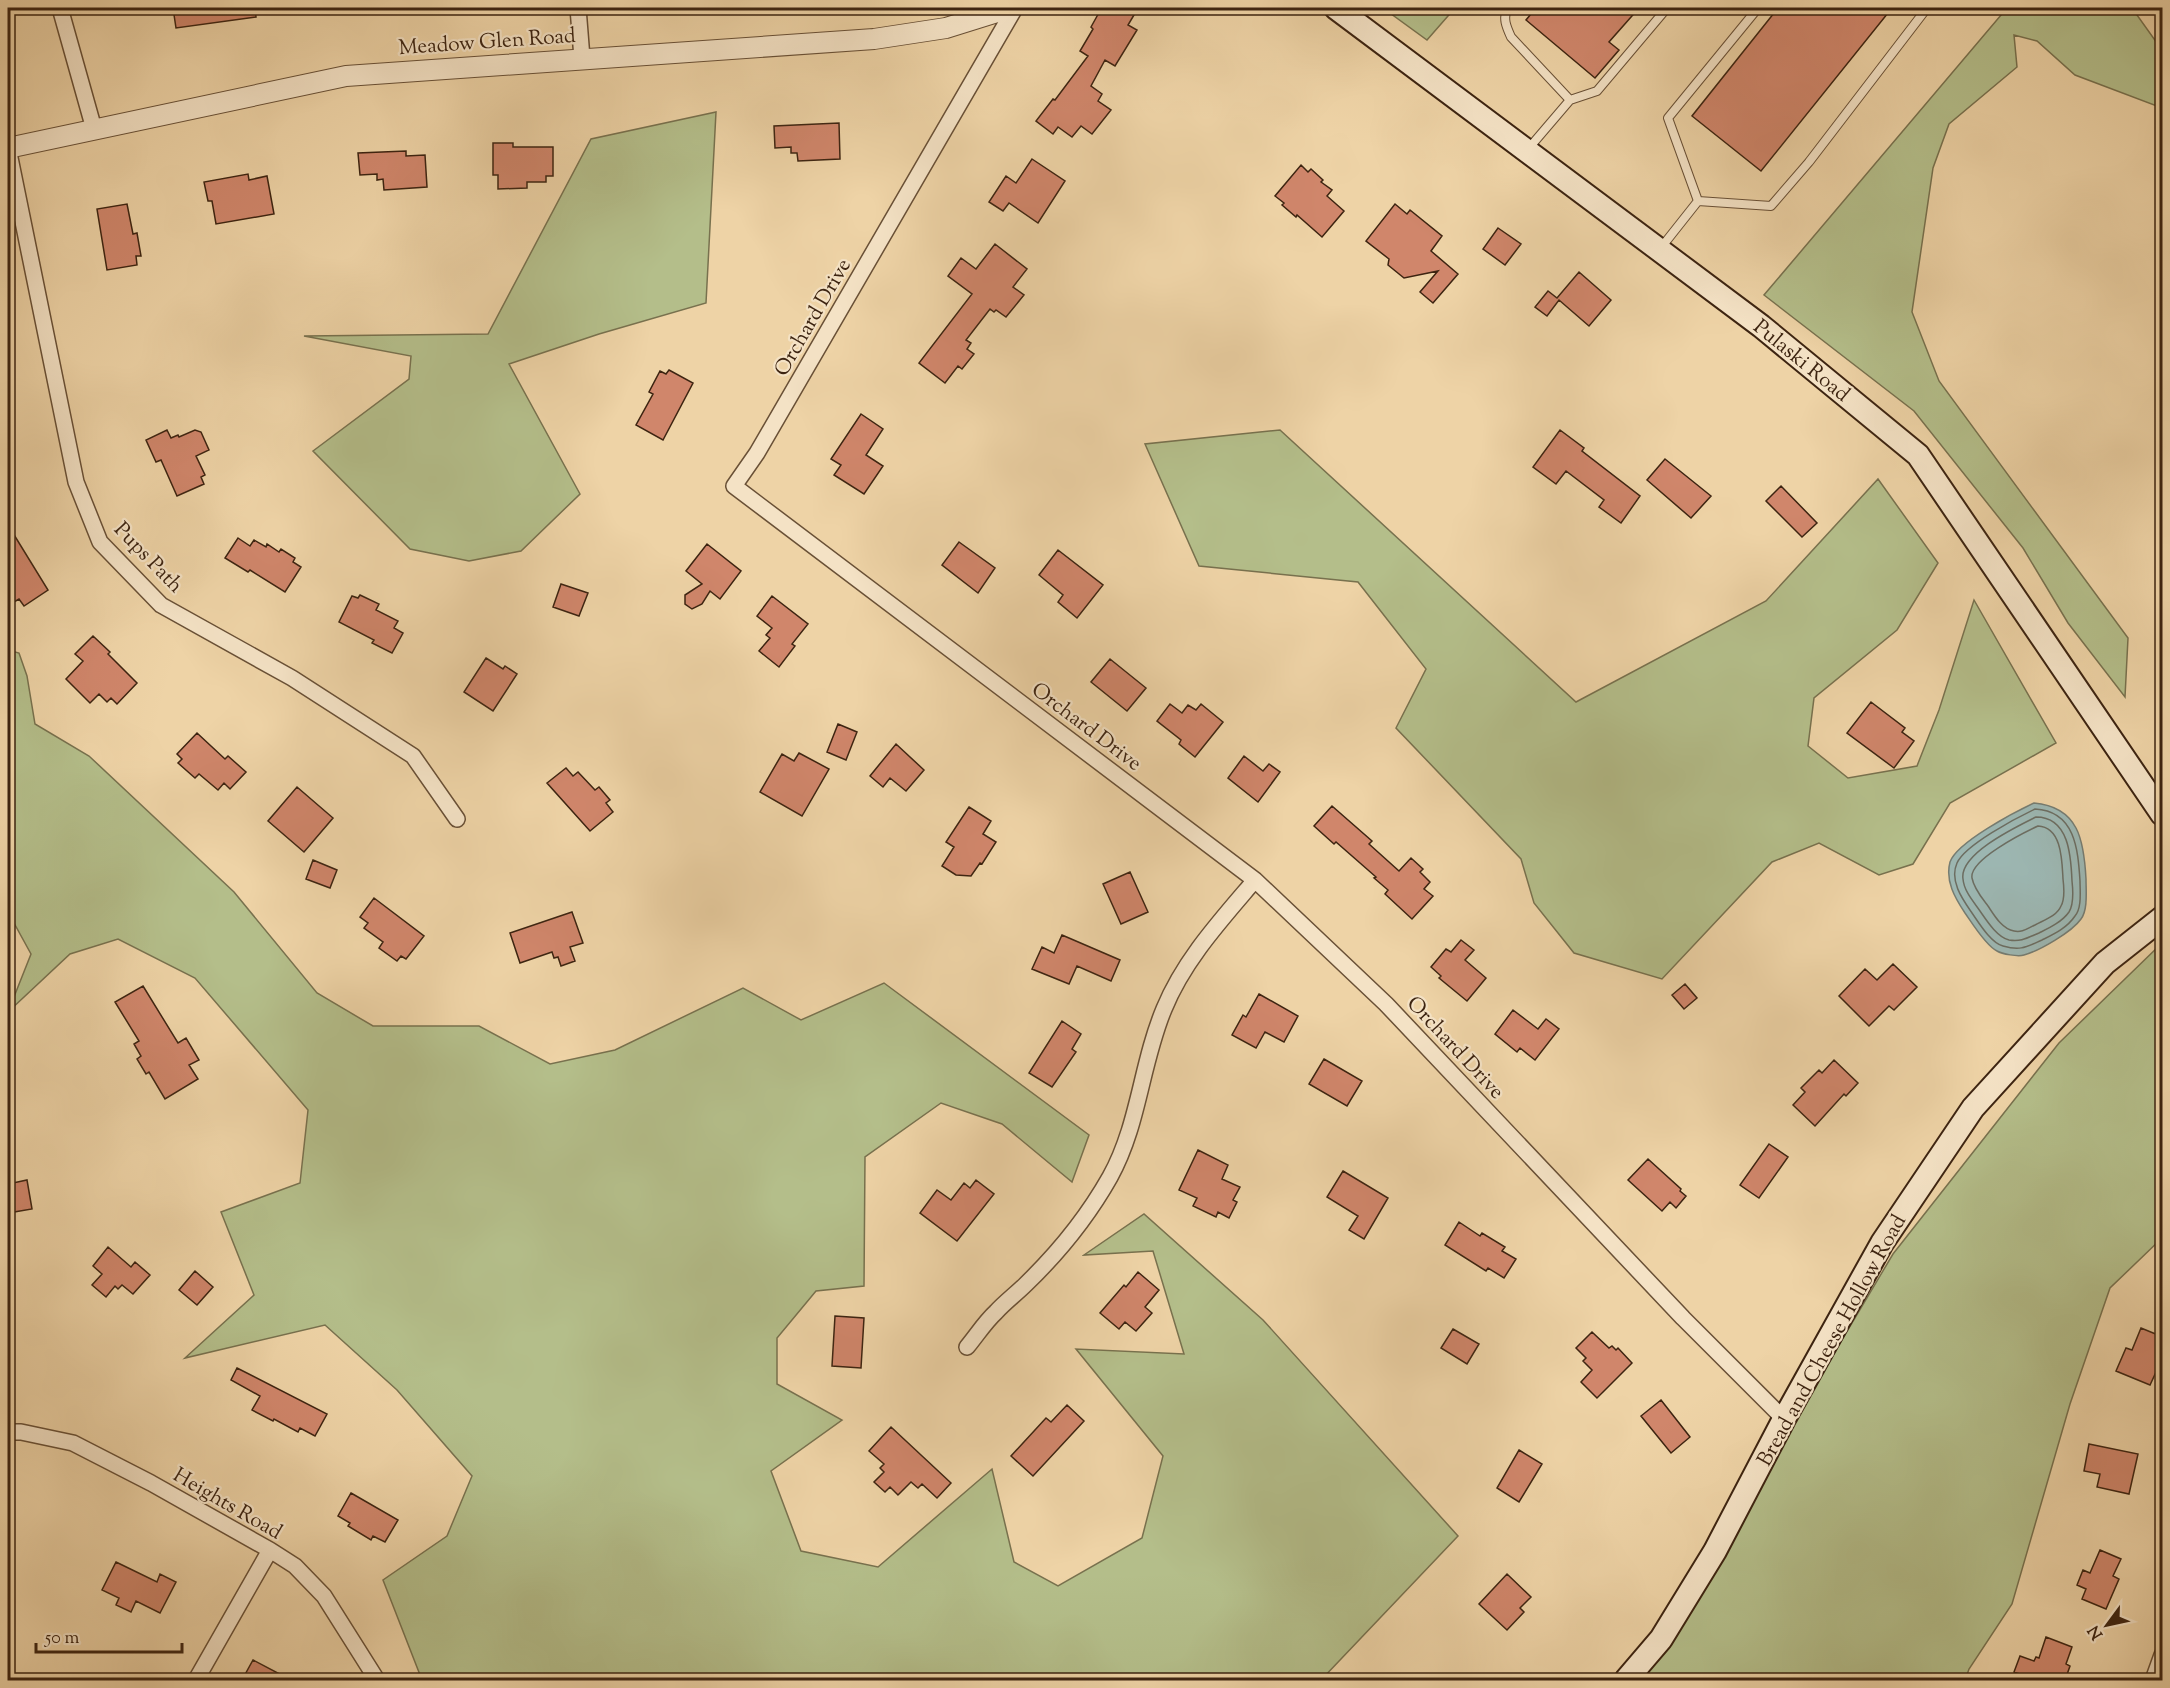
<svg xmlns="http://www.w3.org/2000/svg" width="2170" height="1688" viewBox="0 0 2170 1688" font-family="'Sorts Mill Goudy',serif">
<rect width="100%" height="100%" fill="#eed3a6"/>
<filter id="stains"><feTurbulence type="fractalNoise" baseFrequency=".00333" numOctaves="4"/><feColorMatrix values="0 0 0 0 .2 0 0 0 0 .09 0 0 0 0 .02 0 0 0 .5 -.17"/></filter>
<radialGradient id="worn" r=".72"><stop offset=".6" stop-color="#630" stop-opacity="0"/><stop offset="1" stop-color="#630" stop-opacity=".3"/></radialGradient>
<path fill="#b4be8a" stroke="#78714e" stroke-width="1.5" d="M1383,8H1455L1427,40Z
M2007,8H2132L2162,50V108L2075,75L2037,41L2014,35L2017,67L1949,124L1933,168L1912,312L1939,381L2128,638L2125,697L2068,623L2023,548L1914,411L1764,295Z
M716,112L706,303L599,334L509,364L580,494L521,551L469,561L410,549L313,451L409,379L411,356L304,336L488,334L591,139Z
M1280,430L1576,702L1766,601L1878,479L1938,563L1897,630L1814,698L1808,746L1848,778L1917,766L1939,710L1974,600L2056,743L1950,803L1913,864L1879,875L1819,843L1772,862L1662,979L1574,953L1534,903L1521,859L1396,728L1426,669L1358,582L1199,566L1145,444Z
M8,650L19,653L27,676L35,724L89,756L234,892L317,993L373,1026H479L550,1064L615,1050L743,988L801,1020L884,983L1089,1135L1072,1182L1002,1124L941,1103L865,1157L864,1286L816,1291L777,1338V1384L842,1420L771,1471L801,1551L878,1567L992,1469L1014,1562L1058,1586L1142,1538L1163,1456L1076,1349L1184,1354L1153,1251L1084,1255L1144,1214L1263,1320L1458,1536L1321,1680H422L383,1580L447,1536L472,1476L397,1390L325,1325L185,1358L254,1295L221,1212L300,1183L308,1110L195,978L118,939L70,954L8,1012L31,954L8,912Z
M2162,943V1238L2110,1288L2070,1404L2012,1604L1969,1669L1965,1680H1640L1893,1254L2059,1043Z"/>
<path fill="#9cb6b1" stroke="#767c71" stroke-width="1.5" d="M2034,803C2079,807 2084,841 2086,879C2086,891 2088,910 2081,919C2072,932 2039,951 2024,955C2018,957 2002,954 1997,951C1986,946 1972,923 1965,913C1955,898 1945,881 1950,862C1957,842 2015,812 2034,803Z"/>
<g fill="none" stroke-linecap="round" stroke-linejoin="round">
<path stroke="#6c6d61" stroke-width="1.5" d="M2035,809C2075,811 2078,849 2080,881C2080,891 2082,908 2075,916C2067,928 2054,934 2042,940C2026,947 2021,951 2003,946C1991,943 1979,923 1972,913C1963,900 1949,881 1957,863C1965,845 2016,818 2035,809Z
M2036,817C2069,817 2071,856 2072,881C2073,890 2074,904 2069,912C2062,922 2049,928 2039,933C2027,938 2021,942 2009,940C1997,937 1987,921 1980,911C1973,901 1964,891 1963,879C1959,854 2016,827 2036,817Z
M2038,826C2062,827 2062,861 2063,879C2064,887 2065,899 2061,906C2057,916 2044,920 2035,925C2028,928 2022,933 2014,931C2002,929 1994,915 1988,906C1982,898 1974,889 1972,878C1969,860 2023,833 2038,826Z"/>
</g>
<path fill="#d0866b" stroke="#3d2411" stroke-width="1.5" d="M173,8H255L256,17L176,28Z
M1113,8H1121L1134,15L1128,25L1137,30L1115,66L1105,60L1091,86L1102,94L1098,101L1111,110L1092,134L1081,126L1072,137L1058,127L1053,134L1036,121L1053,99L1055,100L1088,56L1080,51L1093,29L1091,27L1101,9L1109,14Z
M1536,8H1639L1609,42L1619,50L1595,78L1526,20Z
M1778,8H1892L1761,171L1692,116Z
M839,123L840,159L798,161L797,153H791V147L775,148L774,126Z
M493,143H513V147H553V176H546V182H527V188L498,189V175H493Z
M406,151V156L425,155L427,187L384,190L383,179L377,180V174L360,175L358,153Z
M1032,159L1065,181L1038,223L1009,203L1003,211L989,202L1006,176L1016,183Z
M1301,165L1308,172L1311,169L1323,180L1321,182L1332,190L1327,196L1344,211L1322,237L1297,215L1296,217L1282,205L1284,203L1275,196Z
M248,174L249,180L267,176L274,214L216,224L212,201H208L204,182Z
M127,204L133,234L137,233L141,256H136L137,265L107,270L97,209Z
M1395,204L1407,214L1410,210L1442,236L1431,251L1458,274L1433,303L1420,292L1438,271L1404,278L1388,265L1389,259L1366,241Z
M1498,228L1521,244L1505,265L1483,249Z
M995,244L1027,269L1013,287L1024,295L1006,317L996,310L994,312L990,309L966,340L971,343L967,349L974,354L962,369L958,366L945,383L919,363L972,294L948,276L961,258L976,269Z
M1579,272L1611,300L1589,326L1559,300L1547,316L1535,307L1548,291L1557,298Z
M669,370L693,383L663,440L636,425L653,394L649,392L660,371L666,374Z
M861,414L883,429L866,455L883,466L864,494L834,475L841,465L831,459Z
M167,430L171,438L178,435L179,437L195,430L201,432L209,450L196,456L205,475L201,477L204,484L177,496L161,460L156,462L146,440Z
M1560,430L1584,448L1582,451L1640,496L1621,523L1599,507L1604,500L1566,471L1556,484L1533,467Z
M1665,459L1711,496L1691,518L1647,480Z
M1781,486L1817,523L1802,537L1766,501Z
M8,525L48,590L24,606L19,599L14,602L8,592Z
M238,538L250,546L254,540L266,547L267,544L279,552L281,549L295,558L293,562L301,567L285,592L250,570L248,572L225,558Z
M959,542L995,568L978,593L942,565Z
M707,544L741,571L720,599L710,591L702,604L692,609L685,604V595L702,584L686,571Z
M1058,550L1103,585L1077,618L1058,602L1063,595L1039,575Z
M561,584L588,593L579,616L553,607Z
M360,595L379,604L376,610L398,621L394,628L403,633L392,653L372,643L374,640L339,622L352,596L358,598Z
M772,596L808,624L792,644L795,646L779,667L759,651L770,638L766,635L772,628L757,616Z
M93,636L110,652L108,654L137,683L117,704L111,698L107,702L99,694L90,703L66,679L83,661L75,654Z
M486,658L503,669L505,666L517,674L493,711L464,692Z
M1110,659L1146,688L1127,711L1091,682Z
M1871,702L1905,728L1902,732L1914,741L1894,768L1847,733Z
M1170,704L1182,713L1188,705L1196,710L1201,704L1223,722L1195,757L1179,744L1181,740L1157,721Z
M838,724L857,732L846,760L827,752Z
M197,733L225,759L228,756L246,772L230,789L224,783L218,790L199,774L195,778L178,763L182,759L177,754Z
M896,744L924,770L906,791L890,778L883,787L870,776Z
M799,753L829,769L802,816L760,792L782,754L794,761Z
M1244,756L1263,771L1269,764L1280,772L1258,802L1228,778Z
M566,768L573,776L578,772L595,790L599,787L610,800L606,803L613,812L590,831L547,783Z
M297,787L333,818L304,852L268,821Z
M1332,806L1372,841L1369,844L1399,871L1411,858L1423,869L1420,872L1430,882L1424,889L1433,896L1412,919L1385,894L1388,890L1374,878L1376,877L1336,842L1334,844L1314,826Z
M969,807L991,821L983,834L996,842L982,864L980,863L971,876L956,875L942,866L954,847L946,842Z
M313,860L337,870L330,888L306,879Z
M1130,872L1148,912L1121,924L1103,884Z
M374,898L424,936L406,959L401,956L397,961L379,948L383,942L364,928L368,923L360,917Z
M572,912L583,943L570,947L575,961L561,966L558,957L554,958L552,952L520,963L510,933Z
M1062,935L1120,960L1111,981L1077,966L1069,984L1032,969L1042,947L1054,953Z
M1461,940L1474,950L1465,960L1486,978L1467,1001L1439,978L1441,976L1431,967L1446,949L1451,952Z
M1893,964L1917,987L1894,1010L1889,1006L1869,1026L1839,996L1865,969L1877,980Z
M1685,984L1697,998L1684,1009L1672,995Z
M143,986L178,1043L186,1038L199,1060L189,1065L198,1079L165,1099L149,1072L146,1074L137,1059L141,1056L134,1044L139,1041L115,1002Z
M1259,994L1298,1016L1284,1042L1265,1032L1256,1048L1232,1035L1243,1015L1246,1017Z
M1513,1010L1538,1029L1546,1019L1559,1029L1535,1060L1520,1048L1517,1052L1495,1034Z
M1062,1021L1081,1034L1072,1049L1076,1052L1052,1087L1029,1073Z
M1324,1059L1362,1081L1347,1106L1309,1084Z
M1834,1060L1858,1083L1846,1096L1844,1094L1815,1126L1793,1105L1805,1092L1801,1088L1819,1070L1822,1073Z
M1769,1144L1788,1157L1759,1198L1740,1185Z
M1198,1150L1228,1165L1222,1179L1240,1187L1233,1200L1237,1202L1229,1218L1218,1212L1216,1217L1193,1206L1197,1198L1179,1190Z
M1648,1159L1681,1189L1680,1191L1686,1196L1676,1208L1670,1202L1662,1211L1628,1180Z
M1343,1171L1388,1198L1364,1239L1349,1230L1358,1216L1327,1197Z
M27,1180L32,1209L8,1213V1184Z
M976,1180L994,1194L957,1241L920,1213L937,1190L951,1200L964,1183L970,1188Z
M1459,1222L1480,1236L1482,1233L1505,1247L1502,1251L1516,1259L1504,1278L1488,1268L1486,1271L1445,1245Z
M108,1247L131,1267L135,1262L150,1275L133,1294L122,1285L118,1289L115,1286L106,1297L92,1285L102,1274L93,1266Z
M195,1271L213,1287L197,1305L179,1290Z
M1138,1272L1159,1290L1145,1307L1152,1313L1136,1331L1125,1322L1119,1329L1100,1313L1124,1285L1126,1287Z
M835,1316L864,1318L861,1368L832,1366Z
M2141,1328L2163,1337V1357L2150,1385L2116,1371L2126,1348L2132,1350Z
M1453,1329L1479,1344L1467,1364L1441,1348Z
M1592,1332L1609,1348L1612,1346L1616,1350L1618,1348L1632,1363L1597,1398L1581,1382L1592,1370L1583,1361L1586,1358L1576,1348Z
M237,1368L327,1414L315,1436L300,1428L298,1432L274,1419L273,1421L252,1410L260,1396L231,1380Z
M1661,1400L1690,1437L1671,1453L1641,1416Z
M1067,1405L1084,1421L1033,1476L1011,1456L1046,1418L1051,1422Z
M891,1427L951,1483L937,1498L922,1484L918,1488L911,1482L898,1495L890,1487L885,1492L874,1482L884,1472L880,1468L884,1464L869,1451Z
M2089,1444L2138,1454L2129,1494L2097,1487L2100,1474L2084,1471Z
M1519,1450L1542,1464L1519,1502L1497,1488Z
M351,1493L398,1520L385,1542L373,1536L371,1540L348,1526L350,1523L338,1516Z
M2100,1550L2121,1559L2113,1576L2119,1579L2106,1609L2082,1599L2086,1589L2077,1585L2083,1570L2090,1573Z
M116,1562L157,1582L160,1574L176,1582L160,1613L136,1601L131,1612L116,1605L119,1598L102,1590Z
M1507,1574L1531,1597L1520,1608L1524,1612L1507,1630L1479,1604Z
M2046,1637L2072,1647L2066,1664L2070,1666L2065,1680H2027L2028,1677L2014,1672L2020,1656L2034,1661L2036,1657L2039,1658Z
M253,1660L291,1680H242Z"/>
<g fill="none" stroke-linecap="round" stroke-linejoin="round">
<defs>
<path id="service" d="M1507,8C1503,19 1506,26 1511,37L1570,100
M1529,148L1570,100L1597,91L1667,8
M1698,201L1668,118L1758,8
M1660,249L1698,201L1771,206L1809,162L1927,8"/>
<path id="minor" d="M60,8L94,129
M578,8L582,58
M1015,8L757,453L734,486L1255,880L1386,1004L1683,1318L1784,1419
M8,148L76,482L100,542L161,605L292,678L413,756L457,819
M967,1347C977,1335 985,1322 996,1312C1005,1302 1016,1294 1026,1284C1058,1253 1088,1216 1110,1177C1139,1125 1141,1064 1164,1009C1184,960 1221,920 1255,880
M8,1432H21L73,1443L151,1483L270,1550L295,1566L324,1596L377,1680
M196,1680L270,1550
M2153,1680L2162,1655"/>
<path id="tertiary" d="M8,148L346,76L874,39L946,28L1010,8"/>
<path id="secondary" d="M1336,8L1761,326L1918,455L2162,814
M1626,1680L1661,1639L1715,1551L1784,1419L1882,1243L1973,1108L2105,963L2162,918"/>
</defs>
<use href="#service" stroke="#695036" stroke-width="10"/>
<use href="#minor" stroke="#695036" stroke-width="18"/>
<use href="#tertiary" stroke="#695036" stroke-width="22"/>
<use href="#secondary" stroke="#3d2411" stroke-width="26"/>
<use href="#service" stroke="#f4e2c5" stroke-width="8"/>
<use href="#minor" stroke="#f4e2c5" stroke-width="15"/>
<use href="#tertiary" stroke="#f4e2c5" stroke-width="20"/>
<use href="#secondary" stroke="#f4e2c5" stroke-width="22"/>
<defs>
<path id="rail" d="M2158,8L2162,14"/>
</defs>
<use href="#rail" stroke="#3d2411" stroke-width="7"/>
<use href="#rail" stroke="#f4e2c5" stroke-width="4.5" stroke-dasharray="14" stroke-linecap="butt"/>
</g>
<g text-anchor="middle" stroke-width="4.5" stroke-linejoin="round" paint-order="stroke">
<g font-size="21" fill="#3d2411" stroke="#f4e2c5">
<text transform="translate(487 41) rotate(-4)" y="7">Meadow Glen Road</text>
<text transform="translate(812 317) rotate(-60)" y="7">Orchard Drive</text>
<text transform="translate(1802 360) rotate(39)" y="7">Pulaski Road</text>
<text transform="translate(149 557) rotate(46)" y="7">Pups Path</text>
<text transform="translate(1087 726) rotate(37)" y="7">Orchard Drive</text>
<text transform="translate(1456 1047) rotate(47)" y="7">Orchard Drive</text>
<text transform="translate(1831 1340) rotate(-61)" y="7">Bread and Cheese Hollow Road</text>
<text transform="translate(228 1503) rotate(30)" y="7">Heights Road</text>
</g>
</g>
<rect width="2170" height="1688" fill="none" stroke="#eed3a6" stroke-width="30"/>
<rect x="9" y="9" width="2152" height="1670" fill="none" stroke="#3d2411" stroke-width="3"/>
<rect x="15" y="15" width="2140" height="1658" fill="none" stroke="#3d2411" stroke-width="1.5"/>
<g transform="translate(2107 1625) rotate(237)" stroke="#f4e2c5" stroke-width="4.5" paint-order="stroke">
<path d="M0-4.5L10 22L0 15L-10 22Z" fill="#3d2411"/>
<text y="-9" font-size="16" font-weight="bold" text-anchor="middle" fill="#3d2411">N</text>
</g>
<path d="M36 1643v9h146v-9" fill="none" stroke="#3d2411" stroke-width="3"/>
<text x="45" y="1643" font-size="18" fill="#3d2411" stroke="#f4e2c5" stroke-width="4.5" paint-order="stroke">50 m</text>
<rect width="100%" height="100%" filter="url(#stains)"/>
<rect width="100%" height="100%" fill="url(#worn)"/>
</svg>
